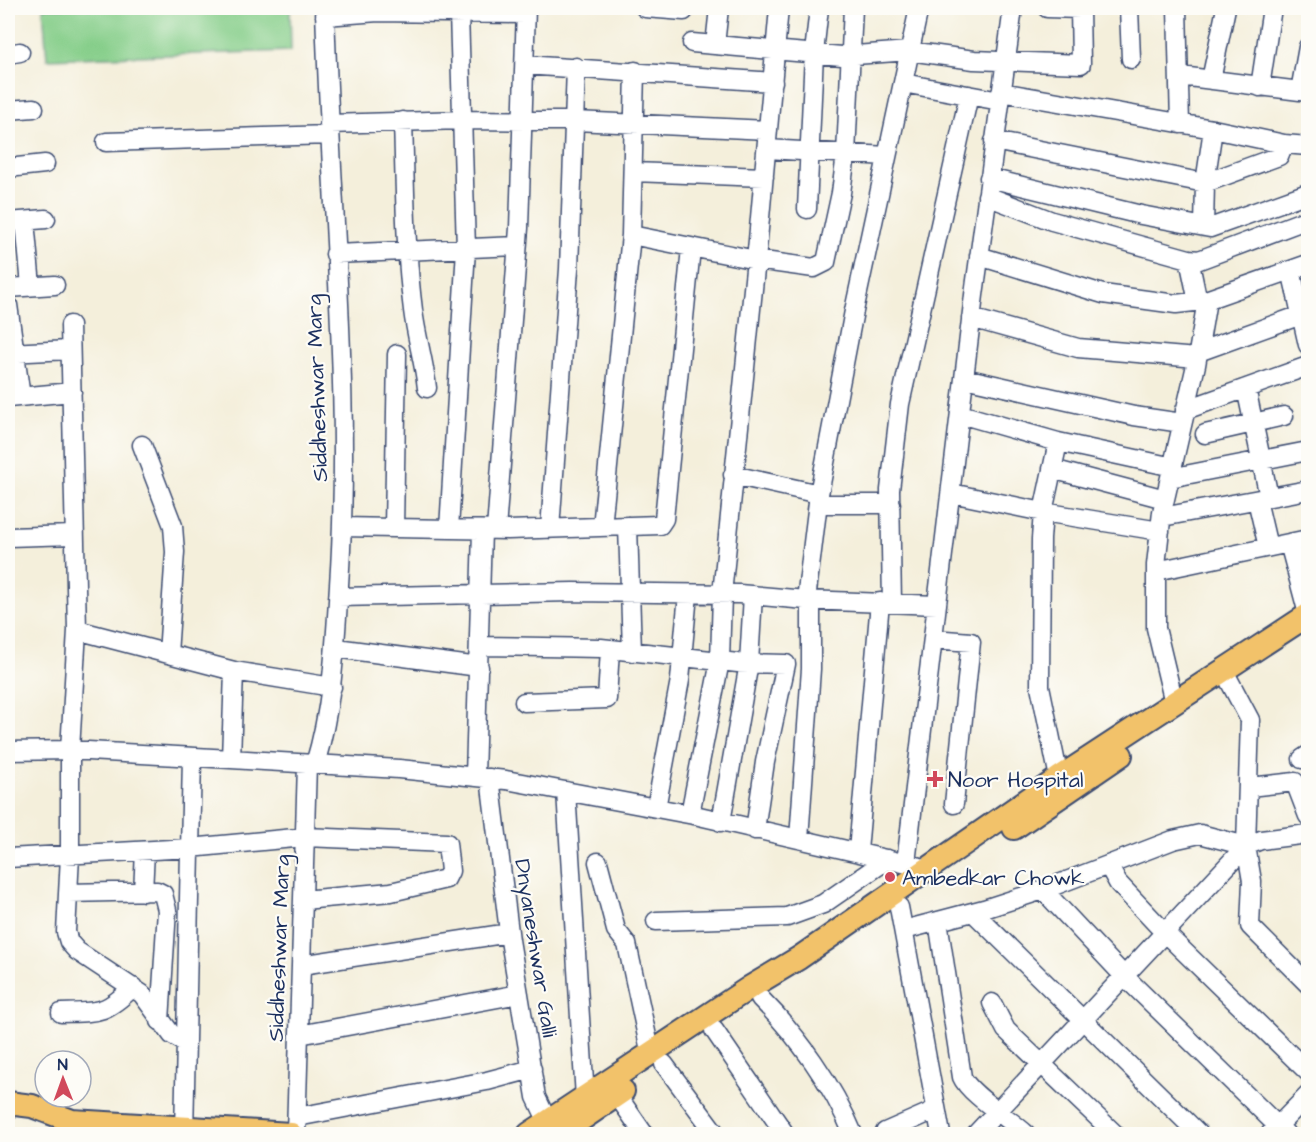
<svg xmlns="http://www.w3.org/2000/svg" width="1316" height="1142" viewBox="0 0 1316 1142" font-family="'Architects Daughter',sans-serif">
<rect width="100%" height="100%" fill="#fdfcf7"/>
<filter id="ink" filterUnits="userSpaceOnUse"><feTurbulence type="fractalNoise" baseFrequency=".0167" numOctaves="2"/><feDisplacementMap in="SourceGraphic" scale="12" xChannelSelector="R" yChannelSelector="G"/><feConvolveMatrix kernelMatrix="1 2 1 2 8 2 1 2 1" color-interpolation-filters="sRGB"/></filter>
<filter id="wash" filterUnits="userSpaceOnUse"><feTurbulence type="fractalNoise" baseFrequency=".008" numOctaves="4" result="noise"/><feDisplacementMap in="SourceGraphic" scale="24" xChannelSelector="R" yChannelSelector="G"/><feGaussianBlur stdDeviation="1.35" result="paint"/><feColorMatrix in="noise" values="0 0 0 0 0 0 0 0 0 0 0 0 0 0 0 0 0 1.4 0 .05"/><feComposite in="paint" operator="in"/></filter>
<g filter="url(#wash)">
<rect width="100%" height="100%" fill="#f4efdb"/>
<path fill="#85ce89" stroke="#507e74" stroke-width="1.5" d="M43,8H290L291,51L47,59Z"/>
</g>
<g filter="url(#ink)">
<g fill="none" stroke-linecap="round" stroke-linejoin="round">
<defs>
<path id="minor" d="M645,8L684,11
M1047,8L1080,9
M1129,8L1131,59
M1177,8L1180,124
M325,16L378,12L526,14
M692,43L842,56L909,51L974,60L1081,64L1080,8
M715,45L719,8
M8,54L20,52
M525,65L773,82
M1181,76L1308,92
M1211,80L1226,8
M903,83L1000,101
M1260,87L1272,8
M1300,91L1308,47
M1001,92L1213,129L1284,144L1308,146
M8,110L34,108
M403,121C405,184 405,248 413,310C416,336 424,361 427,388
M329,124L462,120L575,121L768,130
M994,141L1205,183L1279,156L1284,144
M106,142L330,135
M767,149L887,156
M8,168L45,164
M633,172L764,177
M989,178L1141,215L1210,228L1308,193
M987,196L1052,221L1189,259L1199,260L1308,219
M807,209L814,53L819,8
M25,221L31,286
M8,222L46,219
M1204,227L1205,183L1213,129
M631,235L756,260L814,268L826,262L841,193L846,154L853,8
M335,254L517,246
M979,256L1103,294L1176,304L1203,301L1308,264
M1189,259L1198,302
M1291,270L1308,345
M8,288L55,285
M8,305L21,397
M971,318L1078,348L1197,358
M70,325L77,630L70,750V856L66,932L69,942L77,951L142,994L172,1035L186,1043
M1198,352L1301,315
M8,353L70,350
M397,354L394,528L508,530L660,525L664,519L691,248
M964,378L1134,416L1182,423
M1246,388L1269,497
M8,398L72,392
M1185,410L1308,366
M960,414L1058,442L1173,467
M1205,434L1284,416
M1058,442L1043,512L1041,539L1040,686L1059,778
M142,445L173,526L175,552L168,654
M1052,469L1165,499
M733,475L819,494
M1170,478L1308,451
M951,493L1043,512L1160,531
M1257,500L1268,547
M818,504H891
M1162,517L1308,490
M628,526L632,652
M343,527L394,528
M602,527L631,235L635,71
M449,529L466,249L459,13
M550,529L569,269L576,67
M496,530L519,228L526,8
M8,537L74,535
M1289,543L1308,614
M1156,571L1308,539
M338,597L573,592L739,594L806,600L937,605
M806,600L819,494L854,311L919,8
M892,603L890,490L900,404L969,95
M77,630L234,671L231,759
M933,639L971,642L954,804
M480,646L601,648L738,663L786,664L765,762L755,830
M336,648L479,667
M1223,669L1250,720L1246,846L1252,881L1250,926L1308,984
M234,671L332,687
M524,702L607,699L610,649
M1174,703L1156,628V565L1162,512L1196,365L1207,300
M8,751L70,750L231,759L399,769L506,780L699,816L929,869
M1302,759L1308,755
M315,764C333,705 335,646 339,585C352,393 330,199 325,8
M475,777L482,530
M490,778L510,940L536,1097L548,1122
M1249,787L1295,782L1308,816
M566,791L585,1098
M656,808L680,680L688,594
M690,814L720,661L722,594L758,240L779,8
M721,822L749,663L753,595
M799,839L811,669V600
M858,851L880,602
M8,858L190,848L305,837L447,843L450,871L446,879L391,892L303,900
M598,862L616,930L627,944L651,1055
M906,863L974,295L1013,8
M1108,865L1118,883L1165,933L1308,1072
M1043,890L1125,977L1286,1134
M143,892L145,851
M68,893L157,891L163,894L167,910L160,1021
M899,907L941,1134
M973,912L1199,1134
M656,921L787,917L823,904L888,859
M938,921L962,1077C969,1094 1010,1119 1026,1134
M904,930L984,909L1043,890L1173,840L1200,834L1246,846L1261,840L1308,834
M301,965L509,933
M760,998C798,1036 833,1085 853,1134
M992,1003L1006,1030L1115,1134
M61,1013C99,1012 105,1014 133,987
M714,1030L785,1134
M299,1035L519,994
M664,1064L716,1134
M617,1095L644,1134
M297,1117L487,1081L532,1069
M184,1134L192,757
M296,1134L307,764
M886,1134L885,1132L935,1110
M976,1134L1246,846
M1270,1134L1308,1095"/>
<path id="major" d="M1014,828L1121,755
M8,1103L32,1106L72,1121L291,1134
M529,1134L749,988L799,958L1059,778L1308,615
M560,1134L623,1091"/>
</defs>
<use href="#minor" stroke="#3c4c71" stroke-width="21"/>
<use href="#major" stroke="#3c4c71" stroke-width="26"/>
<use href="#minor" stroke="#fff" stroke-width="18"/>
<use href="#major" stroke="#f2c26a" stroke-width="22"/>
</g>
</g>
<g fill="#d1495b" stroke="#fdfcf7" stroke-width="2">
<path d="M932 770h6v6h6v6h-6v6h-6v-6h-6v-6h6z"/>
<circle cx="890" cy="877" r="6"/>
</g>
<g text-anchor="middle" stroke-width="4.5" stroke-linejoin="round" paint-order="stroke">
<g font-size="22" fill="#1b2f5e" stroke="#fdfcf7">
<text transform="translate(316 388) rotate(-92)" y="8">Siddheshwar Marg</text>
<text transform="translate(278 948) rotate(-88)" y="8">Siddheshwar Marg</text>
<text transform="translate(537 948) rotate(81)" y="8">Dnyaneshwar Galli</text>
</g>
<g font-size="22" fill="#1b2f5e" stroke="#fdfcf7" text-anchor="start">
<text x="948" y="787">Noor Hospital</text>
<text x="902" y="885">Ambedkar Chowk</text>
</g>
</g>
<rect width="1316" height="1142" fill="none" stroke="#fdfcf7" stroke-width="30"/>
<g transform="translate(63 1079) rotate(359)"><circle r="28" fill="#fdfcf7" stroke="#a3aaba" stroke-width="1.5"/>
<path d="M0-4.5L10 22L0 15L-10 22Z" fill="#d1495b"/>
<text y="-9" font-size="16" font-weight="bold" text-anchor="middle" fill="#1b2f5e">N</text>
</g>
</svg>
